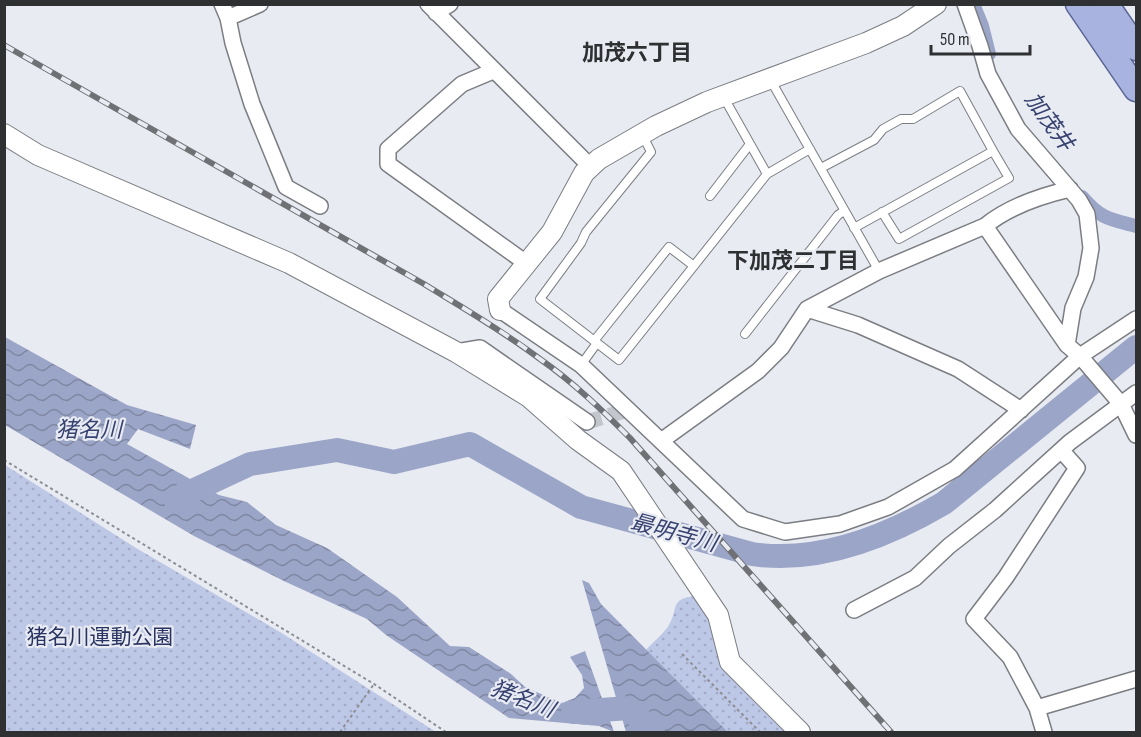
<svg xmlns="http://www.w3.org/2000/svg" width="1141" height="737" viewBox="0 0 1141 737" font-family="'Sofia Sans Condensed','Noto Sans JP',sans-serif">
<defs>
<pattern id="grass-dots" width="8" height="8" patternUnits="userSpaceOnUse" patternTransform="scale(1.5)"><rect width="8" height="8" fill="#bdc7e6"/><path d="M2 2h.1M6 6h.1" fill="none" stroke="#a3abc6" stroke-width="1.8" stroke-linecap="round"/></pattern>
<pattern id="water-waves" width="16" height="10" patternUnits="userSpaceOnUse" patternTransform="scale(1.5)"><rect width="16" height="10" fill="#9ba5c7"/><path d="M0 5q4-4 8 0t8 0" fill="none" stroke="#7f87a2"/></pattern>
</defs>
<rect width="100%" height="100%" fill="#e8ebf2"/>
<path fill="url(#grass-dots)" d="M5,465L136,548L280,632L436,732H5Z
M694,596L789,732H728L646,650C653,642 665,633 670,623C678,609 670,599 694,596Z"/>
<path fill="url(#water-waves)" d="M5,337L127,405L196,425L190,449L138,429L127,444L219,495L247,502L276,525L327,548L397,597L450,646L469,647L511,674L525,687L562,703L575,698L584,688L582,675L570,657L585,651L614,732L599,726L509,718L386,635L367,619L286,582L194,536L5,425Z
M582,580L589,583L601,604L728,732H626Z"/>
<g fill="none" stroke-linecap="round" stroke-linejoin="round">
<path stroke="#9ba5c7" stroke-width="14" d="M973,4L982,26L989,54
M1082,197C1101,219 1109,219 1136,226"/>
<path stroke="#9ba5c7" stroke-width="24" d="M175,499L250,464L337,450L394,462L470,444L581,507L752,554C819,564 888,536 944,503L1136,347
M573,712L629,708L653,732"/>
<path stroke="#c3c6cc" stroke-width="15" stroke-dasharray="15 8" stroke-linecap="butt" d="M587,422L628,410"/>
<defs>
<path id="service" d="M770,79L879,271
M723,96L767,174
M642,134L651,152L586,232L581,243L540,299L619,360L767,174L810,149
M821,168L874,140L883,129L901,119H913L960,91L993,151L854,228
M710,196L750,144
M882,212L899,239L1009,178L993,151
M745,334L838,215L844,211
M594,341L669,247L694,266
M581,365L597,343"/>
<path id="minor" d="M222,4L228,18L233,43L252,104L286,187L320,206
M428,4L590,166
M965,4L980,46L988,74L1018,129L1079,200L1087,214L1091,248L1086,277L1073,308L1067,345
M436,13L450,4
M228,18L260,4
M493,71L462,84L388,149V164L526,263
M985,226C1008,207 1040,196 1070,189
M807,309L858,325L958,369L1021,410
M500,310L581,365L743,519L785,532L840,524L888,507L955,469L1080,356L1067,345L985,226L879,271L807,309L781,348L758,371L661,441
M1136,319L1080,356L1121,404L1136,435
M456,352L480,348L587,422
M854,610L915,578L949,546L995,510L1070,442L1136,393
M1037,708L1136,679
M1044,732L1037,708L1010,657L974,619L1006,577L1077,468L1061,450"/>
<path id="tertiary" d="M4,134L38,155L289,263L456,352L529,397L578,440L621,471L718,615L730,662L800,732
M500,310L498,299L552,232L584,173L599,159L656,126L707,102L866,43L903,26L936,4"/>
<path id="primary" d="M1078,4L1136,89
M1106,4L1136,48"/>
</defs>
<use href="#service" stroke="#7b7d83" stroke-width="10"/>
<use href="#minor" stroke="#7b7d83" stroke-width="18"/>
<use href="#tertiary" stroke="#7b7d83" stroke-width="22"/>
<use href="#primary" stroke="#596595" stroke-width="27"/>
<path stroke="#8c8e92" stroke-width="2" stroke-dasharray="3 3" stroke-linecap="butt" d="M4,460L374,684L446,732
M682,654L760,732
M340,732L374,684"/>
<use href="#service" stroke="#fff" stroke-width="8"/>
<use href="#minor" stroke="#fff" stroke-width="15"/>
<use href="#tertiary" stroke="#fff" stroke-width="20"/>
<use href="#primary" stroke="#a9b3df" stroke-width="24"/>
<defs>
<path id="rail" d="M4,45L424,284C463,308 503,331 540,359C573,382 602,410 630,438L891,732"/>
</defs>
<use href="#rail" stroke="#6f7175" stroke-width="6"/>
<use href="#rail" stroke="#e8ebf2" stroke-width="4" stroke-dasharray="11" stroke-linecap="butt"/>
</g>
<g text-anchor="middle" stroke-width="4.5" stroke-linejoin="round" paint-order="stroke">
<g font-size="21" fill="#2a3462" stroke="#e8ebf2">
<text x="100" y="644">猪名川運動公園</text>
</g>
<g font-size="22" font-weight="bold" fill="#2f3032" stroke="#e8ebf2">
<text x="637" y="60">加茂六丁目</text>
<text x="793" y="268">下加茂二丁目</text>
</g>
<g font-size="22" font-style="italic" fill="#374271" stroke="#e8ebf2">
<text transform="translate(1050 121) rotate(54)" y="8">加茂井</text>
<text x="89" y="437">猪名川</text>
<text transform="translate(674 532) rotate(15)" y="8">最明寺川</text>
<text transform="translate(523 698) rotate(21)" y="8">猪名川</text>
</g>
</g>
<rect width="1141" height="737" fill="none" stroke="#2f3032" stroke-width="12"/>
<path d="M931 45v9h99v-9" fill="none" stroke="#2f3032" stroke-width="3"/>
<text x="940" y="45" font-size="18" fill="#2f3032" stroke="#e8ebf2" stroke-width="4.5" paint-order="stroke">50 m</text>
</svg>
